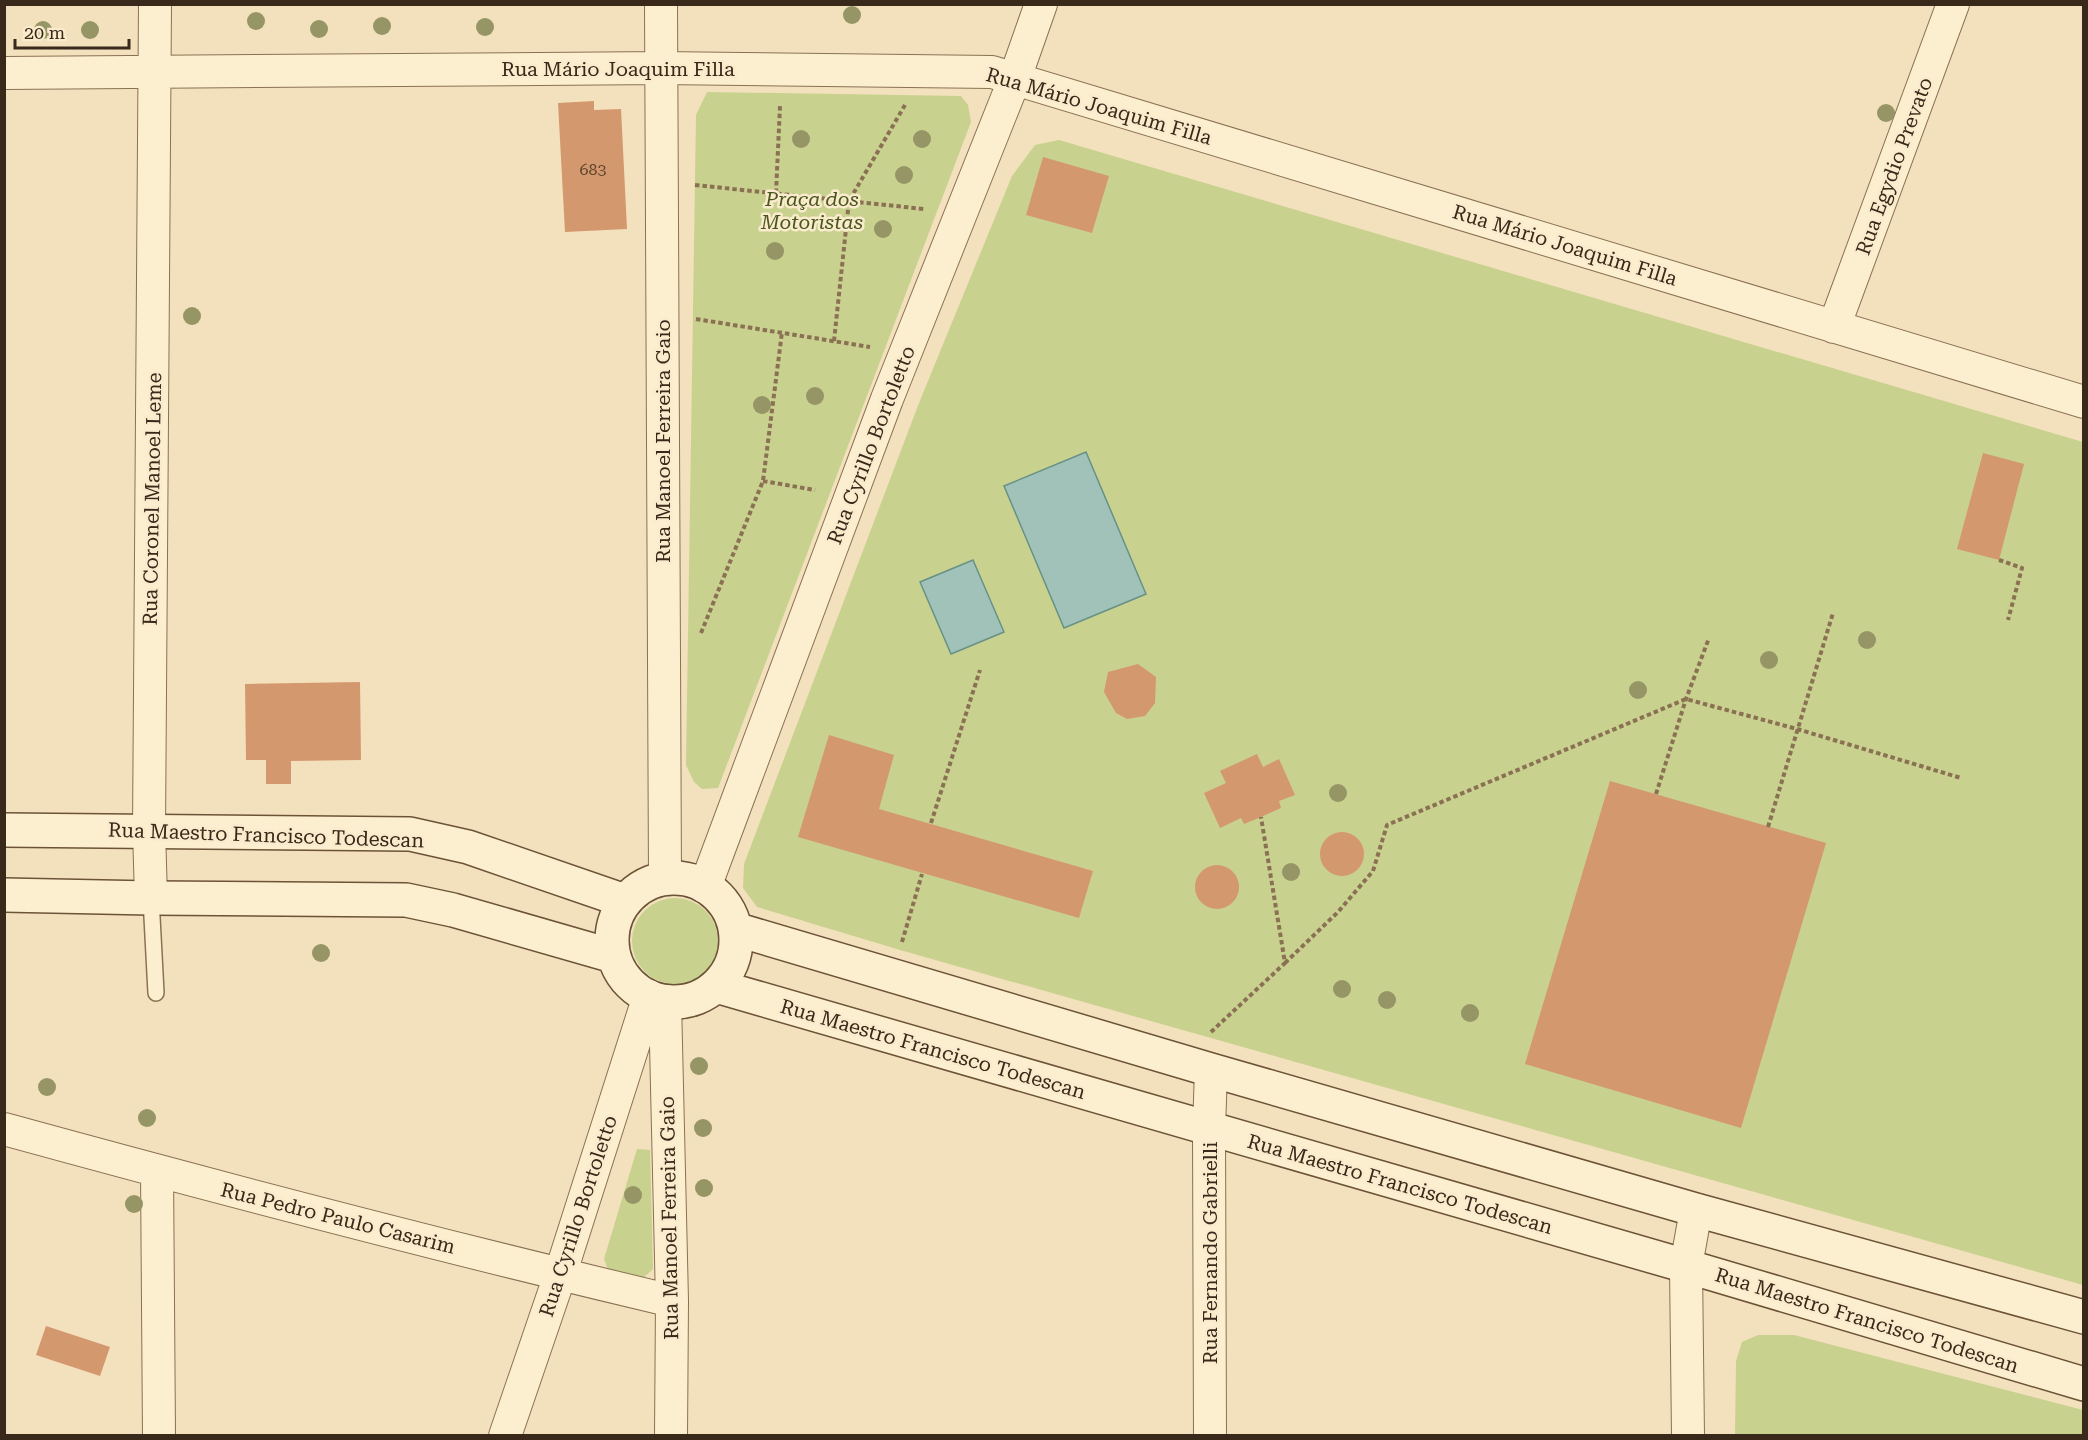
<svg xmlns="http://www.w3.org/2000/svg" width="2088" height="1440" viewBox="0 0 2088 1440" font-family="'Roboto Serif',serif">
<rect width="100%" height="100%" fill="#f2e1bc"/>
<path fill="#c9d18f" d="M707,92L961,96L968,105L971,122L718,788L702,789L694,782L686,765L696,115Z
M1059,140L2083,442V1285L900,950L757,907L743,888L744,864L919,403L1012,176L1035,145Z
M632 941a43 43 0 1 1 86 0a43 43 0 1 1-86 0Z
M637,1149L650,1150L653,1269L641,1280L609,1272L604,1259Z
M1758,1335H1794L2083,1410V1435H1735L1736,1361L1742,1342Z"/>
<path fill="#a0c2b8" stroke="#679186" stroke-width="1.5" d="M1086,452L1146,594L1064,628L1004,486Z
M973,560L1004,632L951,654L920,582Z"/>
<path fill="#d4986e" d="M594,101V110L621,109L627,229L565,232L558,103Z
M1043,157L1109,176L1092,233L1026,215Z
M1983,453L2024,464L1999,560L1957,549Z
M1138,664L1156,677L1155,703L1145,716L1127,719L1116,713L1104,692L1108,672Z
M360,682L361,760L291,761V784H266V760H246L245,684Z
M829,735L894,755L879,809L1093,871L1079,918L798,837Z
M1257,754L1263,767L1279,759L1295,795L1279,801L1281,808L1261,817L1244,824L1241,818L1220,828L1204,793L1226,783L1220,771Z
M1610,781L1826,843L1741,1128L1525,1064Z
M1320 854a22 22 0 1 1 44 0a22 22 0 1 1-44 0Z
M1195 887a22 22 0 1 1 44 0a22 22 0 1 1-44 0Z
M46,1326L110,1347L100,1376L36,1355Z"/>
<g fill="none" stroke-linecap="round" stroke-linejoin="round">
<defs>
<path id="lane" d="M151,898L156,993"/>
<path id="street" d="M661,4L665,878
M4,73L661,68L992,72L2084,402
M1834,327L1953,4
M705,887L887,399L1015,78L1041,4
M151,898L149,830L155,4
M665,1001L672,1301L671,1436
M4,1129C226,1190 449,1248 672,1301
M157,1171L159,1436
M505,1436L560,1275L649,996
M1210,1436L1209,1129L1211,1070
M1688,1436L1686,1266L1696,1210"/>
<path id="secondary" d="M4,830L410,834L468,847L625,901
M612 940a62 62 0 1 1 124 0a62 62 0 1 1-124 0Z
M4,895L151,898L406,900L453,910L613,956
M735,929L1211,1070L1696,1210L2084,1317
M716,986L1686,1266L2084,1384"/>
</defs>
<use href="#lane" stroke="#8b7154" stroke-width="18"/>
<use href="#street" stroke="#8b7154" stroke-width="34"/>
<use href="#secondary" stroke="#6c5237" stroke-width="36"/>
<path stroke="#8b7154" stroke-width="4" stroke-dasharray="4.5 3" stroke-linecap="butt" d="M695,185L924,209
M776,193L780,106
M696,319L870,347
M834,341L849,201L905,105
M763,481L815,490
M1999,560L2022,568L2008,620
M701,633L763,481L782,332
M1656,794L1686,699L1709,638
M931,823L980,670
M1768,827L1833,613
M902,942L922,874
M1285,963L1338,912L1373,871L1387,825L1686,699L1797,729L1961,778
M1211,1032L1285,963L1261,817"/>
<use href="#lane" stroke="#fcefd0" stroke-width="15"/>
<use href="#street" stroke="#fcefd0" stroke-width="32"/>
<use href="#secondary" stroke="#fcefd0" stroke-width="33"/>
</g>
<g fill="#959566">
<circle cx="852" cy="15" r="9"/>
<circle cx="256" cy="21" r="9"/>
<circle cx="382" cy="26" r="9"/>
<circle cx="485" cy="27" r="9"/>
<circle cx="319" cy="29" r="9"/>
<circle cx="43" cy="30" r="9"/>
<circle cx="90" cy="30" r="9"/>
<circle cx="1886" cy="113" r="9"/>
<circle cx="801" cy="139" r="9"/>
<circle cx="922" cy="139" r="9"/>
<circle cx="904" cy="175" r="9"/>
<circle cx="883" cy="229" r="9"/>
<circle cx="775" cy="251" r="9"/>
<circle cx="192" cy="316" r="9"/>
<circle cx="815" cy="396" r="9"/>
<circle cx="762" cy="405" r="9"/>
<circle cx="1867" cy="640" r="9"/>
<circle cx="1769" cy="660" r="9"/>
<circle cx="1638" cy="690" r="9"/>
<circle cx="1338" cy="793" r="9"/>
<circle cx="1291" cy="872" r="9"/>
<circle cx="321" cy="953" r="9"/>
<circle cx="1342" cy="989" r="9"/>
<circle cx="1387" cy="1000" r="9"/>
<circle cx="1470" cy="1013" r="9"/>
<circle cx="699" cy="1066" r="9"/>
<circle cx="47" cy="1087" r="9"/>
<circle cx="147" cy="1118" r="9"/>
<circle cx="703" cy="1128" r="9"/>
<circle cx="704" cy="1188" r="9"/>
<circle cx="633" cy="1195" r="9"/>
<circle cx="134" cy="1204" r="9"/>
</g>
<g text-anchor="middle" stroke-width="5" stroke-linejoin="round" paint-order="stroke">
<g font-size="16" fill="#60452f">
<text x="593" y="175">683</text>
</g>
<g font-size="20" fill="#39291a" stroke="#f9ebcc">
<text x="618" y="76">Rua Mário Joaquim Filla</text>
<text transform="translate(1099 106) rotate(16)" y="7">Rua Mário Joaquim Filla</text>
<text transform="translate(1894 166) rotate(-70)" y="7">Rua Egydio Prevato</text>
<text transform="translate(1565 245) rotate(17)" y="7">Rua Mário Joaquim Filla</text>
<text transform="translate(663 441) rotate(-90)" y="7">Rua Manoel Ferreira Gaio</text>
<text transform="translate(871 445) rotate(-69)" y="7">Rua Cyrillo Bortoletto</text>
<text transform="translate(152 499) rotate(-89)" y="7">Rua Coronel Manoel Leme</text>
<text transform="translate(266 835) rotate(2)" y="7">Rua Maestro Francisco Todescan</text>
<text transform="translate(933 1049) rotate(16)" y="7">Rua Maestro Francisco Todescan</text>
<text transform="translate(1400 1184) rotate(16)" y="7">Rua Maestro Francisco Todescan</text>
<text transform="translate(578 1216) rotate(-72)" y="7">Rua Cyrillo Bortoletto</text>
<text transform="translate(338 1218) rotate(14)" y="7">Rua Pedro Paulo Casarim</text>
<text transform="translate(669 1218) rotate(-91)" y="7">Rua Manoel Ferreira Gaio</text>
<text transform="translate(1210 1253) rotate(-90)" y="7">Rua Fernando Gabrielli</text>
<text transform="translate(1867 1320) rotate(17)" y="7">Rua Maestro Francisco Todescan</text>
</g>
<g font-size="20" font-style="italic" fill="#49571f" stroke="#f9ebcc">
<text x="812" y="206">Praça dos<tspan x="812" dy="23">Motoristas</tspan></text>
</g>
</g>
<rect width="2088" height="1440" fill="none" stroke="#39291a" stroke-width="12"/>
<path d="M15 39v9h114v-9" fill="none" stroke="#39291a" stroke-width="3"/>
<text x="24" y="39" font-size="18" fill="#39291a" stroke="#f9ebcc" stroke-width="4.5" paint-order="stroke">20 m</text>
</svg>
